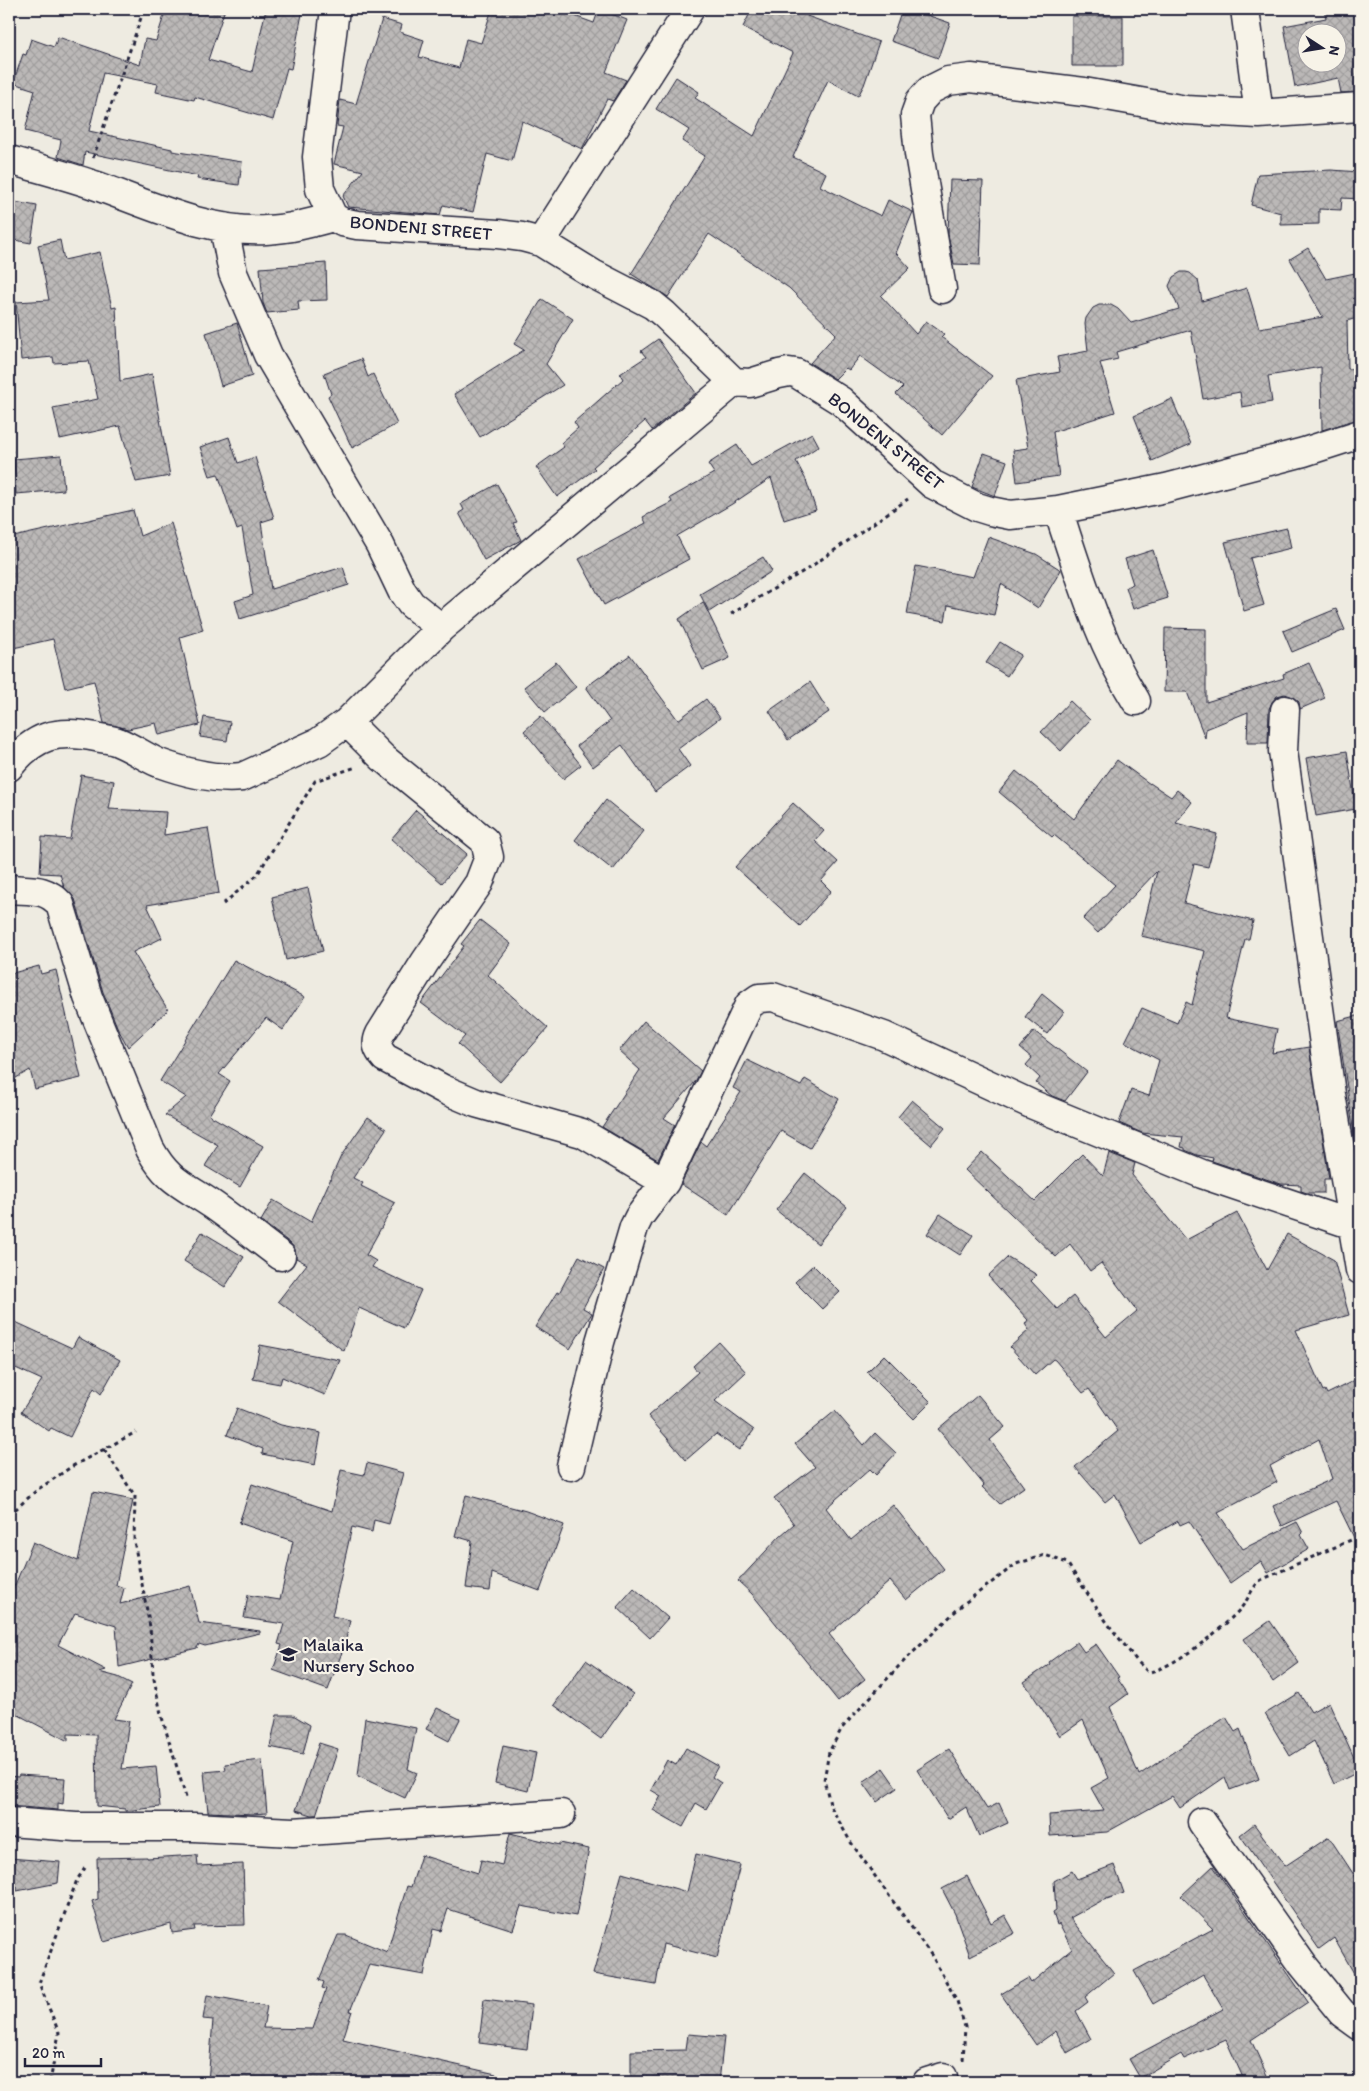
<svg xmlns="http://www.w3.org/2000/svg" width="1369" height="2091" viewBox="0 0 1369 2091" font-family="Itim,sans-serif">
<defs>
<pattern id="building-cross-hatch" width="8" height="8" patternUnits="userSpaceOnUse" patternTransform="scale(1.25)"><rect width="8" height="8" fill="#bbb8b7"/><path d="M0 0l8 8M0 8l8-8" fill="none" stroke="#a09e9e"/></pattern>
</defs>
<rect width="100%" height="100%" fill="#eeebe1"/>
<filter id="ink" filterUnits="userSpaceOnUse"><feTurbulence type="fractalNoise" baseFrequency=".02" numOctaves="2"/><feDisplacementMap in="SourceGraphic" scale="10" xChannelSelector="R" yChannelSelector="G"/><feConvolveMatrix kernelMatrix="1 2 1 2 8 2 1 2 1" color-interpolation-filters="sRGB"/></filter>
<g filter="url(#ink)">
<path fill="url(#building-cross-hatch)" stroke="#22223b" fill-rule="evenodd" d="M166,9H225L208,60L252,72L266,9H303L291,69L287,68L273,120L195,97L194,100L156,92L158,84L103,73L89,131L172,149V151L242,162L239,185L197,179L198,176L85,152L83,165L58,157L61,140L25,131L35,90L13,83L23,54L26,55L31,39L54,47L58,37L140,65L145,39L156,41Z
M492,9H555L594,23L599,9L627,20L606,72L626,80L613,101L607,99L582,149L522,121L512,161L487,154L473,212L443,205L440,215L348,207L343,196L363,171L334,164L343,127L337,126L340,100L356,104L382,19L402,25L400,32L424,40L419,57L459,68L466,39L481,43Z
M752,9H810L807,16L879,42L864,85L858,96L828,80L793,157L826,173L820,186L881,216L888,200L913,212L896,253L910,268L881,296L916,334L926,321L944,334L941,337L992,376L942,435L896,394L903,387L860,356L849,370L846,368L835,379L810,363L836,334L789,288L709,234L668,297L631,274L705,156L682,141L689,130L656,109L676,77L699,92L695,98L754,136L793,53L743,27Z
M902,9H910L950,23L938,58L891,41Z
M1324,9H1353L1360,41V92L1341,93L1338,78L1295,87L1284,26L1326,18ZM1306,32H1336V62H1306Z
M1072,16H1123V66H1072Z
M1331,170L1360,172V199L1342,198L1341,210L1319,209V224L1281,225V213L1251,205L1258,174Z
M950,180L983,181L980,265L954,264L948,234Z
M15,202L37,206L31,243L9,239Z
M60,240L64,260L100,252L112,308L116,307L120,381L152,374L170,476L136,482L120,426L60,439L53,408L98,399L89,361L54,363L53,357L21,360L16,302L49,300L38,245Z
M1308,248L1326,279L1360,272V317L1347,321L1348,369L1360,368V419L1322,430L1321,367L1268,376L1272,402L1242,407L1240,392L1203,399L1191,330L1116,352L1118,359L1100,363L1115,412L1053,432L1059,476L1017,482L1013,450L1028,448L1016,380L1060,372L1057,357L1088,351L1085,324L1086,318L1093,308L1099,305H1111L1118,309L1131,323L1179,309L1169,286L1173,277L1181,272H1186L1190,273L1198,280L1202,301L1247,288L1259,328L1323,317L1290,259Z
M326,263L327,300L298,301L299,310L267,313L263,303L260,268Z
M542,299L573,319L546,364L563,385L480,437L454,394L524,350L514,344Z
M237,323L252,376L221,386L206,333Z
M658,339L696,393L652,430L645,421L593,467L595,469L557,497L536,467L564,447L561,443L578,428L574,422L623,379L620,374L646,357L641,351Z
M361,359L368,377L373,374L397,424L352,448L328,396L331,394L324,373Z
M1172,399L1191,444L1152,461L1134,416Z
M812,433L819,446L796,461L806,480L816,510L784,520L771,478L732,504L677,536L689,559L604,605L579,559L646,523L643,517L672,502L670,498L714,473L708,464L737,445L751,466Z
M229,437L238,463L255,457L274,518L261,522L271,589L343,567L349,585L240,619L235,601L253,595L242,528L237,530L218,474L210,476L200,447Z
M984,453L1007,461L995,496L972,487Z
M61,455L64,490L16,494L14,459Z
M497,484L517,522L513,523L521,540L484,560L459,513L464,510L461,504Z
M133,510L140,536L171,523L203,630L180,637L200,725L159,735L156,723L128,729L104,723L94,681L65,688L53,639L9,649V538Z
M1287,528L1291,548L1250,558L1264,605L1244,611L1225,542Z
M988,537L1036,554L1061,570L1038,608L1001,584L994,615L948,605L945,621L907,614L916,566L973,577Z
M1153,550L1168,598L1133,609L1126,587L1133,584L1125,559Z
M763,557L772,571L709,612L700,594Z
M703,602L730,658L703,670L679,619Z
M1336,609L1345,630L1292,652L1283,631Z
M1165,628L1206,629V702L1284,678L1283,674L1309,663L1325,698L1300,709L1299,702L1293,697L1285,694L1277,696L1272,702L1269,709L1268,743H1247L1248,712L1206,729L1205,738L1187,692H1164Z
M1000,642L1021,655L1007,676L986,663Z
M630,655L678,720L706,699L720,718L678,749L690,766L655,792L622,745L593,767L577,746L610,721L586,687Z
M556,662L576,687L545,712L524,687Z
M810,682L829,712L788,740L769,711Z
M1070,701L1090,720L1061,751L1041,732Z
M541,716L581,765L563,779L524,731Z
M204,717L230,722L227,741L200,737Z
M1347,751L1356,809L1316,816L1306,758Z
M1117,760L1150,784V783L1171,797L1177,790L1192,802L1176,823L1217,834L1208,867L1194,864L1184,903L1253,921L1249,939H1245L1226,1018L1277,1029L1272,1053L1309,1047L1329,1179H1324V1193H1307L1301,1191V1185L1281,1184L1212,1161L1213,1158L1197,1155L1185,1150V1148L1181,1147L1183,1137L1142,1133L1119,1123L1131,1090L1149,1096L1159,1060L1125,1042L1142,1008L1177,1023L1186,1002L1192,1005L1205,951L1141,936L1157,871L1098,933L1083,919L1115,885L1054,835L1052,837L999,792L1016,771L1074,819Z
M81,775L114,781L109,809L166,812L164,835L208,828L219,893L147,905L162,938L133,952L168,1010L128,1047L118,1029L103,992L75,899L64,887L60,874L40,873L42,837L70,839Z
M606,800L644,831L613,870L575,840Z
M793,803L824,831L815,841L838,862L821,881L831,891L800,926L735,867Z
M416,810L467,854L442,883L391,839Z
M308,888L323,951L286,960L272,897Z
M480,920L511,944L488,975L548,1028L500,1082L458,1044L465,1036L421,1003L464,946L461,944Z
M234,960L305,997L283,1030L266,1018L219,1074L230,1081L209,1115L263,1146L240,1187L205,1166L218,1145L165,1115L186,1097L160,1081Z
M39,966L41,974L56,970L81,1078L35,1089L30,1070L9,1082V974Z
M1042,994L1064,1012L1047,1034L1025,1017Z
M1360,1015V1174L1337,1021Z
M644,1021L701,1071L695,1082L664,1118L675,1125L658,1160L602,1127L640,1070L619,1051Z
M1034,1031L1087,1072L1065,1101L1052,1096L1036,1083L1040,1078L1026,1065L1032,1058L1020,1048Z
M747,1060L801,1086L805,1079L839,1099L810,1148L781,1131L728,1215L681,1184L701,1142L706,1146L741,1092L733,1088Z
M912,1100L945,1128L931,1145L898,1117Z
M368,1117L386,1129L353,1178L363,1183L361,1186L395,1203L366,1255L376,1261L372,1267L421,1290L404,1328L359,1308L344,1351L278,1301L307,1264L296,1258L295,1249L290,1243L261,1221L273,1200L311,1222L341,1156Z
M982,1152L1035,1201L1082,1154L1103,1176L1109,1153L1135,1163L1132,1175L1186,1240L1237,1213L1267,1270L1287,1234L1334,1260L1349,1315L1296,1330L1323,1391L1325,1390L1327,1394L1355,1380L1360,1391V1550L1336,1501L1282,1526L1273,1506L1332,1479L1319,1439L1270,1466L1277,1482L1218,1513L1243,1549L1297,1522L1303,1533L1301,1535L1309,1549L1268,1573L1261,1561L1230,1583L1189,1521L1180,1525L1178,1521L1141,1542L1115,1494L1105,1502L1075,1467L1118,1431L1089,1389L1083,1393L1055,1360L1053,1359L1035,1375L1010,1347L1029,1330L1025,1324L1028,1320L988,1276L1008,1257L1037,1275L1031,1281L1057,1309L1073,1296L1106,1337L1137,1311L1101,1263L1090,1271L1070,1244L1056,1257L965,1170Z
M805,1173L847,1207L818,1244L776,1210Z
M940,1214L973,1235L960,1255L927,1234Z
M202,1232L244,1257L225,1287L184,1261Z
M579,1256L604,1269L583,1308L592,1313L570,1349L535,1327L557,1292L559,1293Z
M813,1265L840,1292L822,1309L795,1282Z
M9,1319L72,1348L78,1337L120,1360L101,1394L94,1388L70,1437L51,1428L49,1431L21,1412L42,1380L9,1365Z
M719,1342L746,1372L715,1401L754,1430L739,1450L716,1434L686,1460L648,1416L698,1372L693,1366Z
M260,1345L340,1360L325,1395L282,1377L280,1384L253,1379Z
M884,1355L931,1402L914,1419L867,1372Z
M978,1395L1005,1427L990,1440L1024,1487L1000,1504L982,1487L984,1485L938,1429Z
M237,1408L281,1425L321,1433L315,1465L262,1454L263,1449L227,1435Z
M835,1411L864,1445L875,1433L896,1453L876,1475L870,1469L826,1508L851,1540L893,1505L944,1569L906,1600L890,1581L829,1634L865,1679L838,1701L752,1594L738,1581L780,1536L794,1524L774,1498L815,1467L795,1444Z
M367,1463L403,1473L389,1524L374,1520L372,1532L352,1527L332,1616L350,1620L345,1644L328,1690L273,1670L282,1645L278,1644L284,1624L244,1618L248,1595L280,1600L293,1541L239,1523L252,1484L332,1511L341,1470L364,1475Z
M93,1492L133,1500L116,1585L124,1588L120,1604L190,1586L199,1623L260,1631V1633L205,1646L199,1644L197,1648L119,1667L116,1626L75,1613L58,1645L106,1670L99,1672L118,1677L132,1684L114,1719L129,1721L122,1769L156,1766L160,1807L125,1811V1809L97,1806L96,1735L68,1734V1741L9,1710V1599L33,1542L78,1561Z
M466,1495L526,1511L564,1525L540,1591L492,1573L490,1591L466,1588L472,1541L455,1536Z
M634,1588L668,1618L650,1638L617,1607Z
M1270,1621L1299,1663L1273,1682L1244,1639Z
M1077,1642L1084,1652L1096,1644L1119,1677L1117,1678L1128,1694L1110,1707L1139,1775L1226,1717L1235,1732L1240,1729L1259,1779L1230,1790L1225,1777L1180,1808L1172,1796L1107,1832L1050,1836L1049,1815L1104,1811L1091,1788L1109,1778L1083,1720L1060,1736L1024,1682L1050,1664L1049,1662Z
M586,1660L633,1694L601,1739L554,1705Z
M1299,1693L1311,1712L1329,1702L1360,1771L1334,1784L1314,1741L1290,1756L1265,1714Z
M437,1708L460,1719L449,1741L426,1729Z
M277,1715H293L310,1725L303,1754L270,1747Z
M365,1718L416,1728L408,1769L417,1773L405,1798L358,1776Z
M319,1743L338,1749L316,1815H312L296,1810Z
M503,1746L536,1753L528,1791L495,1783Z
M686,1748L718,1766L712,1777L721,1783L706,1809L696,1803L683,1827L653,1810L661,1796L651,1790L667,1760L676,1765Z
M949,1749L987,1809L999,1803L1008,1823L979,1836L966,1807L948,1819L917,1770Z
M262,1760L267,1813L253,1814L208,1812L204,1772L226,1770L225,1764Z
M883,1768L897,1788L877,1802L863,1782Z
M19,1775L65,1778L63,1804L58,1803V1810L9,1806V1776L18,1777Z
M1254,1824L1285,1866L1329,1837L1360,1884V1984L1334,1938L1319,1949L1240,1835Z
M510,1833L560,1845V1843L589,1849L576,1916L521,1906L513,1930L448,1909L441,1931L433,1929L424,1975L369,1965L350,2011H352L343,2039L496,2074L495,2082H208L213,2020L203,2019L207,1995L267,2006L263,2028L313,2029L326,1989L322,1988L324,1982L319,1980L338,1935H346L387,1952L407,1886L411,1887L421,1855L478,1873L481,1860L502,1865Z
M696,1854L740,1865L717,1958L663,1944L656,1985L593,1974L622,1873L687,1892Z
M197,1855L198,1866L243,1864L245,1925L194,1926L195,1930L172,1933L171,1924L104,1942L92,1901L98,1899L97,1858L147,1857V1858Z
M9,1858L60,1862L58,1883L17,1891V1886H9Z
M1114,1865L1124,1893L1101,1901L1070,1918L1114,1973L1085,1997L1088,2002L1076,2011L1091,2039L1067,2053L1056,2031L1036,2045L1001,1994L1028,1978L1031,1983L1072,1949L1059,1924L1057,1925L1053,1913L1056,1911L1054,1881L1072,1871L1077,1879Z
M1213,1866L1308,2002L1251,2040L1270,2082H1245L1226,2040L1184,2059L1181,2054L1140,2078L1129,2059L1223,2009L1203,1975L1153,2004L1134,1971L1213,1929L1181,1896Z
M967,1876L991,1923L1005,1915L1015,1933L970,1956L955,1914L942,1889Z
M484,1999L532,2005L527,2049L479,2043Z
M688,2034L724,2037L719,2082L698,2080V2082H631V2051L686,2050Z"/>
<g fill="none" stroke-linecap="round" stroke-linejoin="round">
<defs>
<path id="minor" d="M335,9L317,157L320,189L333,217L342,222L357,225L498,234L522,237L541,242L593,274L653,305L664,314L734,382L750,383L779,374L789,372L796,373L841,401L932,484L977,507L990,511L1010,515L1058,510L1166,488L1304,452L1360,434
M1245,9L1259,114
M9,160C38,168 68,176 97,186C150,205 208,233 266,230C289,229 311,223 333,217
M224,227L233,273L268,355L380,545L402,591L411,604L441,628
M541,242L690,9
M942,289L919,154L915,115L920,101L930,90L948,81L971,78L1084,92L1186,110L1259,114L1360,107
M1058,510C1080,576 1099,642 1136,701
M1285,710L1283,751L1331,1094L1360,1270
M347,722L383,758L485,841L489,857L479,883L425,962L380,1034C375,1044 378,1050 385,1058L443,1089L476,1103L582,1133L665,1182
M9,767C34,735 57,729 96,737C103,739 111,739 118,742C133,748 145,757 159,763C184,772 215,780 242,777L319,742L347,722L441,628L734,382
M9,889C30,891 45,887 60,904L88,997L150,1149C168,1182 184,1185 213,1205C236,1221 258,1239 281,1256
M571,1466L600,1342L634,1227L639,1217L665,1182L749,1005L759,998L773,997L884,1036L1031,1104L1202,1174L1353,1225
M9,1822L76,1827H194L293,1832L561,1814
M1202,1822L1303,1965L1342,2013L1360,2026
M927,2082L943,2077"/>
</defs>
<use href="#minor" stroke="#22223b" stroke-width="31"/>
<path stroke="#22223b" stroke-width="3" stroke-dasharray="4 4" stroke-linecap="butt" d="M93,158L144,9
M9,453L15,448
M731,614L809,568L908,499
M223,904L257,875L315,781L356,767
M104,1449L135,1496L134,1541L150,1627L153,1674L161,1714L187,1801
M9,1515L37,1490L71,1467L136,1432
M963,2060L965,2027L957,2001L932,1956L850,1841L831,1807L824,1780L829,1752L842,1728L899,1666L962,1605L1016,1564L1045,1555L1067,1563L1108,1624L1137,1661L1147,1671L1150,1672C1176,1666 1223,1629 1241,1608C1248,1600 1252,1587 1261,1580L1360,1536
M50,2082L59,2033L39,1983L77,1880L85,1868"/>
<use href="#minor" stroke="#f7f3e8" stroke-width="28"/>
</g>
</g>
<defs>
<symbol id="school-bare" viewBox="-9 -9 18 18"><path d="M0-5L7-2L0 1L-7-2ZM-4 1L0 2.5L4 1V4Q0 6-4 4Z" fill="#22223b" stroke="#f7f3e8" stroke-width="2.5" paint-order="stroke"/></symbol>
</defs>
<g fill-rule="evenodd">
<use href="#school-bare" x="276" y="1642" width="25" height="25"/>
</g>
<g text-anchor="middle" stroke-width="4.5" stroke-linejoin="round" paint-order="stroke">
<g font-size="18" fill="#22223b" stroke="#f7f3e8">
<text transform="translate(421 228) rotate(5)" y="6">BONDENI STREET</text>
<text transform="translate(886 441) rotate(39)" y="6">BONDENI STREET</text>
</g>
<g font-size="18" fill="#22223b" stroke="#f7f3e8" text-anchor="start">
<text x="303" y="1651">Malaika<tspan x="303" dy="21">Nursery Schoo</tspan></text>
</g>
</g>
<rect width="1369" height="2091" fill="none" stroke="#f7f3e8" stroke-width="30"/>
<rect x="15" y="15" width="1339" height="2061" fill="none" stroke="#22223b" stroke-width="2" filter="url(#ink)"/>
<g transform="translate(1322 48) rotate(102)"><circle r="24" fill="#f7f3e8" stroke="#a29fa3"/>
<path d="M0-4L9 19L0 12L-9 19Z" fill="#22223b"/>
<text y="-8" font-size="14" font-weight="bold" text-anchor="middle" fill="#22223b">N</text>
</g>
<path d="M25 2058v8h76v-8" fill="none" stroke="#22223b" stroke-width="2.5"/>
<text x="32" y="2058" font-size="15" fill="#22223b" stroke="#f7f3e8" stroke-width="4" paint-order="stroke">20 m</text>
</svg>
